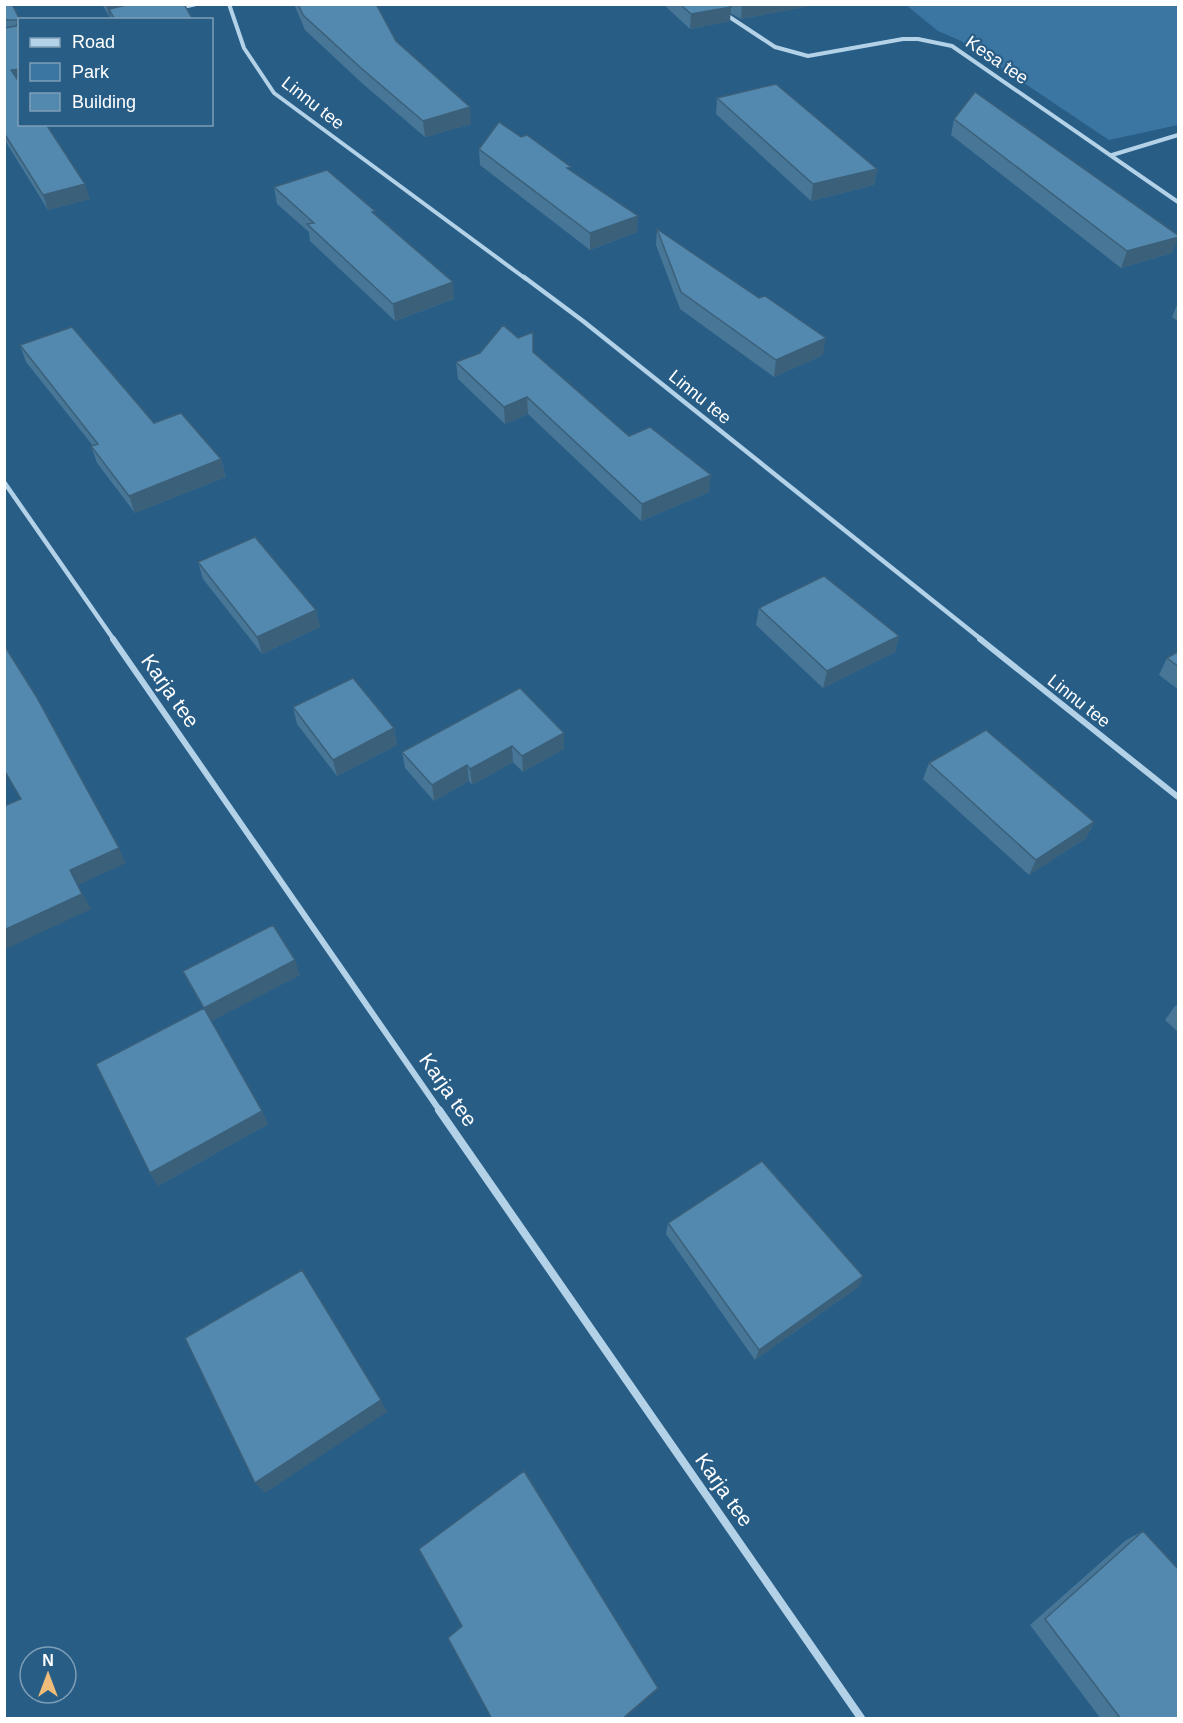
<svg xmlns="http://www.w3.org/2000/svg" width="1183" height="1723" viewBox="0 0 1183 1723" font-family="Helvetica,sans-serif">
<rect width="100%" height="100%" fill="#285d86"/>
<path fill="#3a76a1" d="M906,5H1178V125L1109,140L961,41L938,31Z"/>
<g fill="none" stroke-linecap="round" stroke-linejoin="round">
<path stroke="#b3d2e8" stroke-width="4" d="M229,4L244,48L274,93L526,279
M179,8L196,4
M725,14L775,47L808,56L903,39H918L952,46L1178,202
M1112,155L1178,135"/>
<path stroke="#b3d2e8" stroke-width="4.5" d="M524,277L583,321L982,640
M4,482L114,640"/>
<path stroke="#b3d2e8" stroke-width="6" d="M113,639L440,1111
M980,639L1178,797"/>
<path stroke="#b3d2e8" stroke-width="8" d="M439,1110L861,1718"/>
</g>
<path fill="#487696" d="M4,4L20,20V124L90,199L48,210L4,139Z
M102,4H184L193,20H112L111,18H110Z
M294,4H376L396,41L471,124L425,137L363,84L305,30Z
M663,4H820L741,19L730,13V21L690,29Z
M717,98L877,169L874,185L811,201L716,114Z
M954,119L1172,253L1121,268L951,135Z
M479,149L571,171L637,232L590,250L480,165Z
M274,187L376,215L454,299L395,321L310,241L309,232L277,204Z
M657,229L823,355L774,377L680,309L656,245Z
M1179,300V322L1172,317Z
M20,345L154,423L221,459L226,477L135,513L97,463L91,446H93L26,362Z
M533,352L629,436L709,492L641,521L528,414L505,424L458,379L456,362Z
M198,562L316,610L320,627L262,654L203,579Z
M759,608L899,636L895,652L823,688L756,625Z
M1179,651V690L1159,675L1167,658Z
M520,688L564,749L523,772L513,762L472,785L469,781L434,801L405,768L402,752Z
M293,707L394,728L397,745L337,776L297,724Z
M929,763L1094,822L1086,838L1029,875L923,779Z
M183,971L300,975L211,1021L262,1111L268,1124L158,1186L203,1008Z
M1179,1004V1033L1165,1020L1175,1006Z
M668,1223L863,1276L858,1287L755,1360L666,1234Z
M1143,1531L1179,1719H1101L1030,1625L1126,1540Z"/>
<path fill="#3b607a" d="M106,4H172L109,9L111,18H110Z
M742,4H820L741,19Z
M731,7L730,21L690,29L691,14Z
M20,69V84L11,70Z
M470,107L471,124L425,137L423,121Z
M877,169L874,185L811,201L813,184Z
M85,184L90,199L48,210L43,195Z
M638,216L637,232L590,250V233Z
M1179,237L1172,253L1121,268L1127,251Z
M453,282L454,299L395,321L393,304Z
M826,338L823,355L774,377L776,360Z
M527,397L528,414L505,424L504,407Z
M221,459L226,477L135,513L129,496Z
M711,475L709,492L641,521L642,504Z
M316,610L320,627L262,654L257,637Z
M899,636L895,652L823,688L827,671Z
M394,728L397,745L337,776L333,760Z
M564,733V749L523,772L522,756Z
M512,746L513,762L472,785L470,769Z
M467,765L469,781L434,801L432,785Z
M1094,822L1086,838L1029,875L1036,860Z
M119,848L126,863L78,885L91,909L6,949L4,947V930L70,870Z
M295,960L300,975L210,1022L204,1008Z
M262,1111L268,1124L158,1186L150,1173Z
M863,1276L858,1287L755,1360L759,1350Z
M381,1400L387,1412L265,1493L255,1483Z
M658,1688L655,1692L624,1719H622Z"/>
<path fill="#5489af" stroke="#3b607a" stroke-width="1.5" d="M4,4H12L20,20V69L11,70L20,83V124H46L85,184L43,195L4,133V28L16,26L19,20H4Z
M131,4H184L193,20H115L109,9Z
M298,4H376L396,41L470,107L423,121L361,68L303,15Z
M680,4H728L731,7L691,14Z
M776,84L877,169L813,184L717,98Z
M975,92L1179,236V237L1127,251L954,119Z
M499,122L521,137L527,135L571,167L567,168L638,216L590,233L479,149Z
M327,170L375,211L372,212L453,282L393,304L307,224L314,223L274,187Z
M657,229L759,298L765,296L826,338L776,360L681,292Z
M503,325L518,338L533,332V352L629,436L650,427L711,475L642,504L527,397L504,407L456,362L480,353Z
M72,327L154,423L181,413L221,459L129,496L91,446L98,444L20,345Z
M255,537L316,610L257,637L198,562Z
M824,576L899,636L827,671L759,608Z
M4,645L36,696L119,848L70,870L82,894L4,930V806L21,799L4,770Z
M1179,651V667L1167,658Z
M353,678L394,728L333,760L293,707Z
M520,688L564,733L522,756L512,746L470,769L467,765L432,785L402,752Z
M986,730L1094,822L1036,860L929,763Z
M273,925L295,960L204,1008L183,971Z
M204,1008L262,1111L150,1173L96,1064Z
M762,1161L863,1276L759,1350L668,1223Z
M302,1270L381,1400L255,1483L185,1338Z
M524,1471L658,1688L622,1719H492L448,1638L462,1626L419,1549Z
M1143,1531L1179,1570V1719H1121L1045,1619Z"/>
<g text-anchor="middle" stroke-width="4.5" stroke-linejoin="round" paint-order="stroke">
<g font-size="18" fill="#fff" stroke="#285d86">
<text transform="translate(997 60) rotate(34)" y="6">Kesa tee</text>
<text transform="translate(313 103) rotate(38)" y="6">Linnu tee</text>
<text transform="translate(700 397) rotate(39)" y="6">Linnu tee</text>
<text transform="translate(1079 701) rotate(38)" y="6">Linnu tee</text>
</g>
<g font-size="21" fill="#fff" stroke="#285d86">
<text transform="translate(170 691) rotate(55)" y="7">Karja tee</text>
<text transform="translate(448 1090) rotate(55)" y="7">Karja tee</text>
<text transform="translate(724 1490) rotate(55)" y="7">Karja tee</text>
</g>
</g>
<rect width="1183" height="1723" fill="none" stroke="#ffffff" stroke-width="12"/>
<rect x="18" y="18" width="195" height="108" fill="#285d86" stroke="#7e9eb6" stroke-width="1.5"/>
<rect x="30" y="38" width="30" height="9" fill="#b3d2e8" stroke="#7e9eb6" stroke-width="1.5"/>
<text x="72" y="48" font-size="18" fill="#ffffff">Road</text>
<rect x="30" y="63" width="30" height="18" fill="#3a76a1" stroke="#7e9eb6" stroke-width="1.5"/>
<text x="72" y="78" font-size="18" fill="#ffffff">Park</text>
<rect x="30" y="93" width="30" height="18" fill="#5489af" stroke="#7e9eb6" stroke-width="1.5"/>
<text x="72" y="108" font-size="18" fill="#ffffff">Building</text>
<g transform="translate(48 1675)"><circle r="28" fill="#285d86" stroke="#7e9eb6" stroke-width="1.5"/>
<path d="M0-4.5L10 22L0 15L-10 22Z" fill="#efbd79"/>
<text y="-9" font-size="16" font-weight="bold" text-anchor="middle" fill="#ffffff">N</text>
</g>
</svg>
